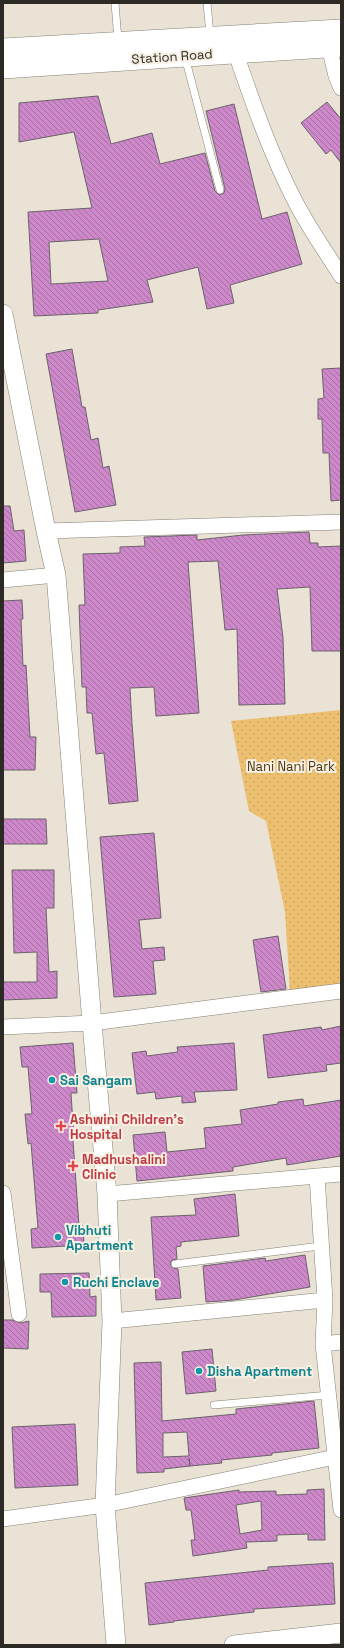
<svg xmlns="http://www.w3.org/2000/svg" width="344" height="1648" viewBox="0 0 344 1648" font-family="'Space Grotesk',sans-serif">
<defs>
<pattern id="park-dots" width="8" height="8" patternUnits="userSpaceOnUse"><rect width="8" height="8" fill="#ecc070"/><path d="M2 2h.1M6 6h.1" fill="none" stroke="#cba561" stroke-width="1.8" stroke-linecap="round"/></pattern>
<pattern id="building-back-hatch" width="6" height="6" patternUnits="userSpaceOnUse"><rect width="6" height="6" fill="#cd88ca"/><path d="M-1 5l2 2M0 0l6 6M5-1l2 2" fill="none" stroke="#a76fa4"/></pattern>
</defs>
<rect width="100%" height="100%" fill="#eae2d5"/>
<path fill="url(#park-dots)" d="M341,710V986L290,992L285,912L266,821L249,811L231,721Z"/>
<path fill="url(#building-back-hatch)" stroke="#6c626b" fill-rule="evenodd" d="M98,96L111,144L152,133L160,164L205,153L215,191L219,195L224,193L225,189L206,111L234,104L262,219L287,212L302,264L230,285L234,303L207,309L198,267L147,280L153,302L98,310V313L34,316L28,212L92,208L74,132L19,142V103ZM99,239L108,281L51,284L49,242Z
M327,102L341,119V163L331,150L326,154L301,123Z
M72,349L82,407H85L91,440L98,438L103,468L109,466L116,505L75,512L46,354Z
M341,368V500L331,501L329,453H323L322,419H318V399L324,398L322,369Z
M3,506H10L14,531L24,530L26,561L3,563Z
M309,532L310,543H318V547L341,546V651H312L310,587L277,589L283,638L285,704L239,705L237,629L225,630L218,561L188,562L199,713L156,716L154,687L130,688L132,724L138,801L109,804L104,753L96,754L92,713H87L86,687H82L79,605H85L83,554L120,553V547L145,546L144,537L197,535V540L243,535Z
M22,600L23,619H21L23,666L26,665L30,737H36L35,770H3V601Z
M3,819H46L47,844H3Z
M154,833L161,918L139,920L142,949L164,947L165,960L153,961L156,994L114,997L100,837Z
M12,870H54V908H46L49,972L57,971V998L3,1000V982H37V952L14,953Z
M278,936L286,989L261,992L253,940Z
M341,1026V1063L326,1065L327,1071L268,1078L263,1035L321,1027L322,1030Z
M73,1043L77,1093H71L74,1140H73L79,1226H83L84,1245L32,1248L31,1229L38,1228L31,1143L28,1144L25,1114H32L28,1067H22L20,1047Z
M234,1043L237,1090L194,1092L196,1102L182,1103V1096L156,1099L155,1092L137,1094L132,1053L146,1051L147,1056L178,1052L177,1047Z
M303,1099L304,1106L341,1100V1156L287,1165L286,1158L233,1167V1171L137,1181L133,1135L165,1132L167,1152L206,1148L204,1128L242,1124L240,1110L278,1104V1102Z
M235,1194L239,1236L181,1242V1246L176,1247L177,1259L172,1260L170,1264L173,1268L178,1269L181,1298L156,1300L151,1217L196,1215L194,1199Z
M305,1255L310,1287L234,1300L206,1302L203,1266L265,1258L266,1261Z
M89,1273L90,1297L96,1296V1316L52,1317L51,1292H40V1274Z
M3,1320H13L20,1323L29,1321L28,1349L3,1348Z
M212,1349L216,1391L186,1394L182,1352Z
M161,1362L162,1421L236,1414V1409L314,1401L319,1448L272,1453V1455L221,1460L222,1463L190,1466L189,1458L190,1466L164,1469V1472L137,1473L134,1363ZM187,1432L189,1456L163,1457V1433Z
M75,1424L78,1485L15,1488L12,1427Z
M324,1489L325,1540H308V1534L277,1535V1541L246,1542L247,1548L193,1556L191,1540H195L191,1510H186L184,1498L239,1490V1492L276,1491V1495L307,1494V1490ZM261,1501L262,1530L240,1534L236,1505Z
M333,1563L335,1604L254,1609V1612L174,1621V1622L149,1625L145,1583L268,1570V1567Z"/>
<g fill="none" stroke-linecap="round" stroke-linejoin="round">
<defs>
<path id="service" d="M115,3L118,40
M207,3L210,35
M185,57L220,190
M175,1264L320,1246
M214,1405L329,1395"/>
<path id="minor" d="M327,38L336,76L341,88
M233,45C251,98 270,153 296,203C309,228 326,252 341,276
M46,531L341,522
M3,580L56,575
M3,1027L92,1023L341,991
M317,1176L325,1300L323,1344L341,1510
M3,1193L19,1314
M107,1194L341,1174
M112,1321L325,1300
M323,1344L341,1342
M3,1519L105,1505L335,1457"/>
<path id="tertiary" d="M3,314L46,531L56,575L92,1023L107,1194L112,1321L105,1505L116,1645
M234,1645L341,1633"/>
<path id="secondary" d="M3,49L341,30
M3,68L341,46"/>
</defs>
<use href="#service" stroke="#868074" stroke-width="8"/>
<use href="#minor" stroke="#868074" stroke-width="16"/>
<use href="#tertiary" stroke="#868074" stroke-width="20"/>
<use href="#secondary" stroke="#868074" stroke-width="22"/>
<use href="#service" stroke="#fff" stroke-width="7"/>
<use href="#minor" stroke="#fff" stroke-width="15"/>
<use href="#tertiary" stroke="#fff" stroke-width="19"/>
<use href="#secondary" stroke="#fff" stroke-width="21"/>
</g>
<g fill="#0f9aa8" stroke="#f7efe2" stroke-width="1.5">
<circle cx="52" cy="1080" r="4"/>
<circle cx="58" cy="1237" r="4"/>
<circle cx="65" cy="1282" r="4"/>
<circle cx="199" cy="1371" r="4"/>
</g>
<g fill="#e0444e" stroke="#f7efe2" stroke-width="1.5">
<path d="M59 1120h4v4h4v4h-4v4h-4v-4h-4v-4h4z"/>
<path d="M71 1160h4v4h4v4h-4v4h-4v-4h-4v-4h4z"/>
</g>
<g text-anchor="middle" stroke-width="4" stroke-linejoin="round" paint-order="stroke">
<g font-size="13" fill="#2d2a25" stroke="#f7efe2">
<text transform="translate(172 56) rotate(-4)" y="5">Station Road</text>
</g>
<g font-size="13" fill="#4d3913" stroke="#f7efe2">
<text x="291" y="771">Nani Nani Park</text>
</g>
<g font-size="13" font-weight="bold" fill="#0d838f" stroke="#f7efe2" text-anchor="start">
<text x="60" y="1085">Sai Sangam</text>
<text x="66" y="1235">Vibhuti<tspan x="66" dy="15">Apartment</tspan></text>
<text x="73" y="1287">Ruchi Enclave</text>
<text x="207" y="1376">Disha Apartment</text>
</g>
<g font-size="13" font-weight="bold" fill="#be3a42" stroke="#f7efe2" text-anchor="start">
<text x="70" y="1124">Ashwini Children's<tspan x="70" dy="15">Hospital</tspan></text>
<text x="82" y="1164">Madhushalini<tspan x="82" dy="15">Clinic</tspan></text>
</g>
</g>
<rect width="344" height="1648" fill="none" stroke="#2d2a25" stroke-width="8"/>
</svg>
